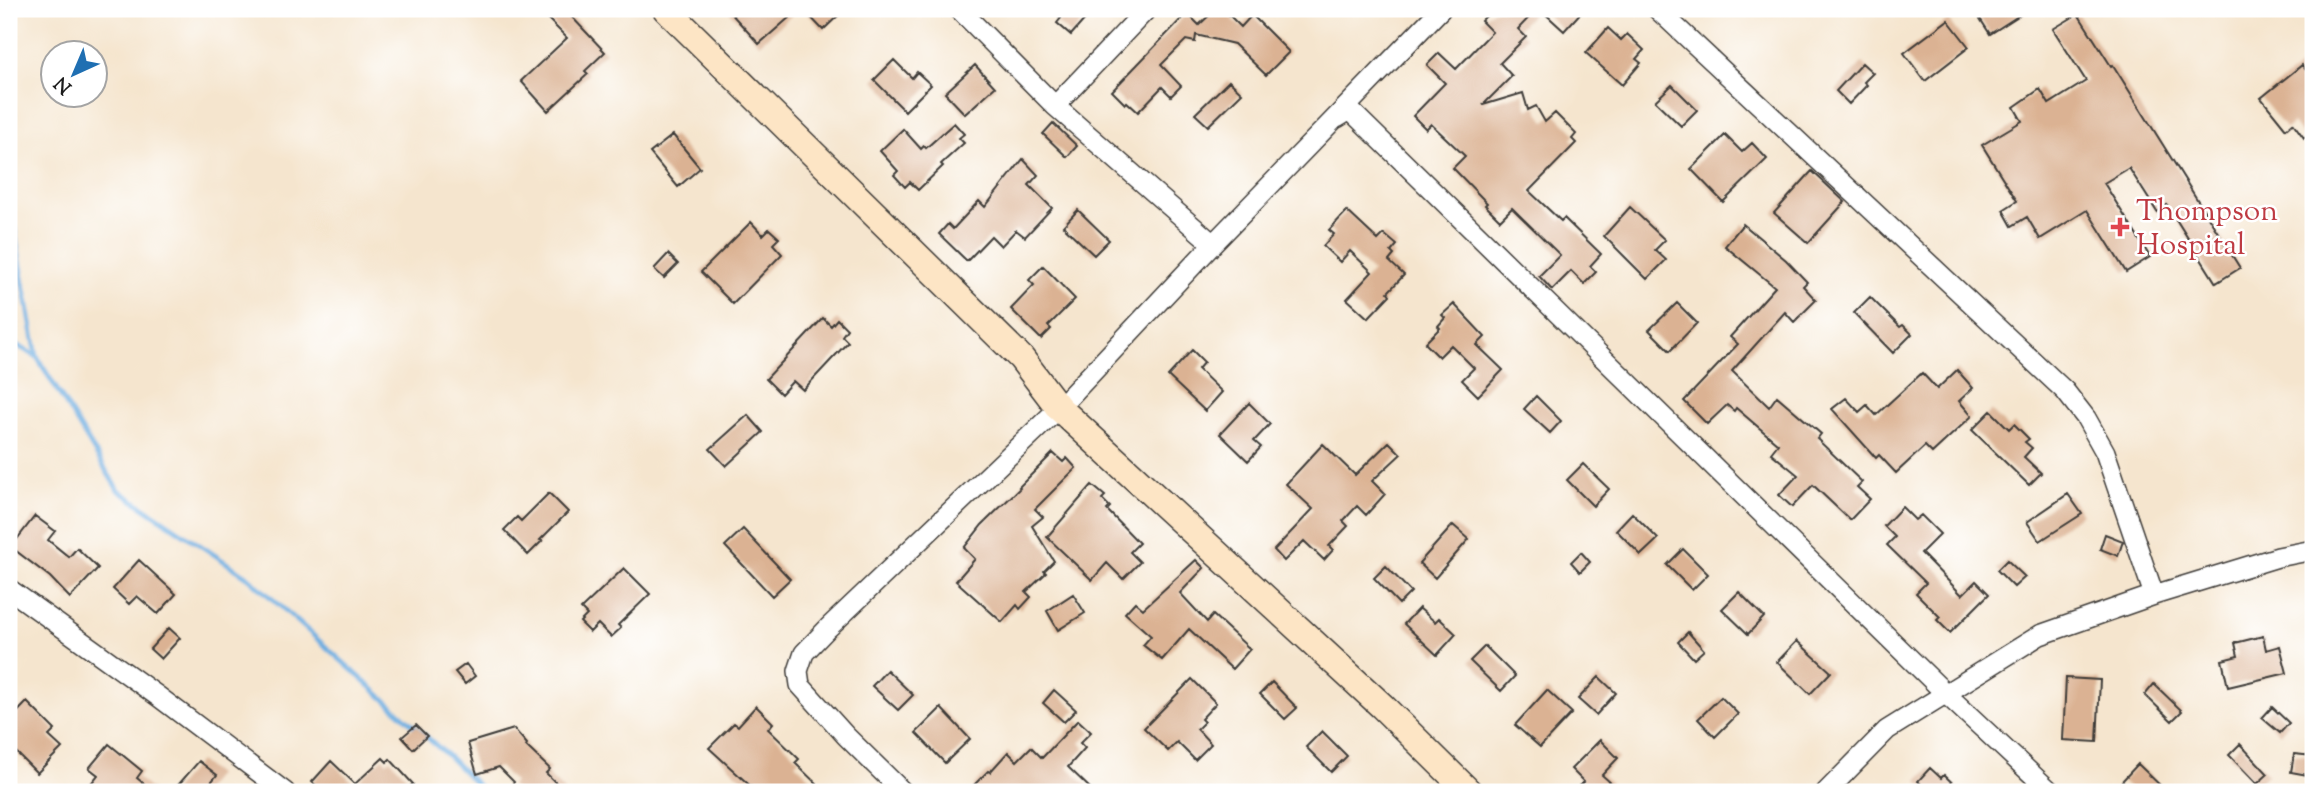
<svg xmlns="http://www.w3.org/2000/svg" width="2322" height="801" viewBox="0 0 2322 801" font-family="'Sorts Mill Goudy',serif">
<rect width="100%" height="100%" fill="#fff"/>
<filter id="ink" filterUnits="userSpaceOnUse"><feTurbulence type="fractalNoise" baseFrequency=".0143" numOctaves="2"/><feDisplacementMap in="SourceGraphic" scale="14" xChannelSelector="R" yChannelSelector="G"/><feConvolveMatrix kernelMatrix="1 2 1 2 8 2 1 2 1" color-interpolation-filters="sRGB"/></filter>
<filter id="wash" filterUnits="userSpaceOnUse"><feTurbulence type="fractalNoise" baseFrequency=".00686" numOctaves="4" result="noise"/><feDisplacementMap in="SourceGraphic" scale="28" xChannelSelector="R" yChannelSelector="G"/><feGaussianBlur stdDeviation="1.57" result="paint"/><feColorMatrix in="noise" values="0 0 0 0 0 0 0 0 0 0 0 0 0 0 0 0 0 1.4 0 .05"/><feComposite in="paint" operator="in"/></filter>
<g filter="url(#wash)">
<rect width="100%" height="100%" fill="#f5e5ce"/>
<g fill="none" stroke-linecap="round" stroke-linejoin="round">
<path stroke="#6dade0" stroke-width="5" d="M9,221L14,228L37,357L118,490L249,578L448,756L484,792
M9,341L36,356"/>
</g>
<g id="blocks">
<path fill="#dbb293" d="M538,9H577L570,15L605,52L585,71L588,74L548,111L521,81L567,38Z
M727,9H799L759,44Z
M803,9H845L823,30Z
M1051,9H1094L1071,35L1057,23L1061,18Z
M1216,9H1223L1241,27L1252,15L1289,52L1266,75L1234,44L1196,35L1195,42L1186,40L1161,65L1181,86L1171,96L1162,87L1138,112L1127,102L1125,104L1112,91L1187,13L1199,25Z
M1493,9H1537L1518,29L1526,37L1500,63L1512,76L1483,105L1523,93L1528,110L1536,106L1545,122L1555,113L1576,134L1572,139L1576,143L1529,191L1561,221L1564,218L1601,254L1590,266L1596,272L1584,284L1571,271L1552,290L1539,276L1560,255L1512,208L1500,220L1485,205L1487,203L1453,168L1465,156L1431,124L1426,129L1413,116L1445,83L1427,65L1439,53L1456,69L1492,32L1481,21Z
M1540,9H1584L1564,31Z
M1984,9H2029L1990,34L1977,14Z
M2078,14L2111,66L2113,65L2240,268L2216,283L2167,205L2157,212L2129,168L2104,183L2150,257L2126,272L2087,210L2040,239L2027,217L2012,226L2003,210L2017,201L1982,145L2022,121L2014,107L2040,89L2049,104L2086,81L2053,29Z
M1948,20L1969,47L1925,81L1904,53Z
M1608,28L1621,40L1627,34L1644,50L1636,59L1641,63L1622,85L1586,53Z
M894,60L912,78L917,72L931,85L905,111L874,80Z
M1862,63L1873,73L1864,82L1867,85L1849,104L1836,91Z
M975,65L995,87L965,114L945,93Z
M2302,65L2313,79V130L2304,138L2293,123L2286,129L2261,98Z
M1229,81L1242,93L1208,126L1195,114Z
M1672,85L1697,110L1681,126L1655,101Z
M954,123L964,134L959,138L964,143L941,164L943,166L918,190L910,182L905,187L894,175L898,171L880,151L903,129L921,149L924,146L926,148Z
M1053,123L1077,146L1067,157L1043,134Z
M673,135L700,168L678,187L650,153Z
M1725,135L1742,152L1752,143L1767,159L1723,202L1691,169Z
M1023,159L1038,175L1029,185L1052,208L1025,237L1016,230L1001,246L991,236L967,261L939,234L948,224L953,229L979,201L985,207Z
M1812,171L1845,202L1808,243L1774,213Z
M1630,207L1665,240L1655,250L1666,260L1647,279L1604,236Z
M1078,210L1109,240L1094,255L1063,226Z
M1347,211L1378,240L1384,234L1397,245L1391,252L1394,255L1389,261L1404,275L1388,292L1390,295L1368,318L1347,299L1372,272L1350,251L1340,262L1323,246L1334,234L1329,230Z
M751,222L763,235L769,229L779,238L773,244L782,254L733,304L701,272Z
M1743,224L1786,260L1807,282L1803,286L1816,300L1794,322L1785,312L1732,371L1769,407L1777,396L1821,434L1817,439L1862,482L1857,487L1870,499L1850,520L1813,485L1792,507L1779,495L1798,475L1771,453L1778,444L1736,408L1734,411L1727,405L1707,424L1684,401L1738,344L1730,337L1775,287L1725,246Z
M668,254L678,264L664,278L654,269Z
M1043,266L1075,299L1048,326L1051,329L1041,339L1011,309L1034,285L1029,280Z
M1870,297L1900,327L1903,325L1912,334L1893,353L1854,313Z
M1677,303L1697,323L1670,351L1649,330Z
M1454,304L1485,337L1477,345L1503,370L1478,396L1462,380L1474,368L1451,345L1439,357L1425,343L1440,328L1438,326L1445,318L1442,315Z
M823,318L831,326L837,319L847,329L842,336L848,342L803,390L793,381L781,394L766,379Z
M1192,350L1204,362L1198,369L1222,392L1205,411L1168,376Z
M1957,370L1973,388L1959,401L1972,416L1932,453L1925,446L1896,473L1879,455L1876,458L1832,409L1846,398L1859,412L1867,405L1876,415L1922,373L1937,389Z
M1536,396L1561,421L1550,433L1524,409Z
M1249,403L1270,424L1254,441L1261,447L1248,461L1220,434Z
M1991,411L2009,429L2014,424L2029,439L2025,442L2032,448L2024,457L2041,473L2029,485L1972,430Z
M748,415L763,432L726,466L710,449Z
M1389,442L1401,454L1372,481L1385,494L1366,515L1357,506L1343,521L1348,526L1329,546L1333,550L1324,560L1304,541L1284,561L1274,550L1313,509L1286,484L1323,444L1355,475Z
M1053,453L1063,462L1067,458L1076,468L1035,509L1043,517L1032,526L1054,561L1044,571L1046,573L1026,592L1031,597L1020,609L1017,605L1002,622L956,581L975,559L964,548L982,525L1020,488L1019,487Z
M1583,464L1609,489L1593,506L1567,480Z
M1092,485L1105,496L1102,499L1110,507L1107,510L1139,543L1130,552L1140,562L1123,579L1107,563L1092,580L1047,537Z
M549,493L568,512L540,540L542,541L528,555L504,530L517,517L521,521Z
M2068,494L2082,514L2040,541L2027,522Z
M1902,507L1915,520L1921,515L1940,534L1921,553L1962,595L1976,581L1989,594L1950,633L1937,620L1940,617L1916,593L1926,583L1887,545L1895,537L1884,526Z
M1632,513L1658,539L1641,555L1616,530Z
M35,516L55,531L48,540L69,557L77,548L98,568L70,598L50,577L11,547Z
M1453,525L1469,539L1435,578L1419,563Z
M743,529L790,579L772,596L725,546Z
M2105,534L2123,541L2118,556L2100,549Z
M1683,549L1708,574L1692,590L1667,565Z
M1581,552L1590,562L1580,572L1571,562Z
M139,560L176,594L158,614L137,596L129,604L113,589Z
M1196,560L1204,568L1180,593L1207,622L1213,615L1250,649L1232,669L1189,629L1162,660L1143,645L1151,636L1125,613L1135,602L1143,609Z
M2007,560L2025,577L2014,587L1997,570Z
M1386,566L1411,592L1399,604L1374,578Z
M624,568L650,594L618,625L621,628L611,637L598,624L590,632L580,622L587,615L581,609Z
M1739,592L1764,617L1748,634L1722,609Z
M1073,594L1085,613L1058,630L1047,611Z
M1419,608L1435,622L1439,618L1456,634L1437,655L1404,624Z
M169,628L180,638L161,659L150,649Z
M1688,632L1704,650L1694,659L1678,642Z
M2263,636L2266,650L2280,646L2287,673L2228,687L2222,660L2238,656L2235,643Z
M1797,641L1831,672L1810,694L1777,662Z
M1485,646L1515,676L1501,691L1470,661Z
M466,664L475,676L465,684L455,672Z
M887,670L913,695L898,710L872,686Z
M1599,677L1616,693L1596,715L1578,699Z
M2066,678L2100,680L2097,742L2063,740Z
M1192,679L1216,703L1201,719L1204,722L1197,729L1211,744L1195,760L1177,742L1168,751L1144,728Z
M1272,682L1297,708L1285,719L1260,694Z
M2154,684L2182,711L2172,721L2145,695Z
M1054,690L1076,710L1064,722L1043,703Z
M1547,690L1572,713L1540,747L1515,725Z
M1721,697L1738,714L1715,737L1698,719Z
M27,702L55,730L49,736L62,748L37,773L9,745V721Z
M756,706L773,723L768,729L799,759L795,763L825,792H757L709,748L734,723L738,726Z
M2272,707L2289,723L2280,733L2262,718Z
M941,708L970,739L945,763L916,733Z
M1078,720L1091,732L1080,743L1085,748L1068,767L1094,792H979L973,786L988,771L990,772L1008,752L1017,761L1031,747L1042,758Z
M416,725L427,736L413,749L402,737Z
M514,729L527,744L526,746L550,769L546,773L565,792H518L511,786L514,782L499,767L477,774L468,743Z
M1322,731L1347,756L1331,772L1306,747Z
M1600,740L1618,758L1602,775L1611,783L1602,792H1573L1584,782L1571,769Z
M109,744L142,771L137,778L154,792H84L98,775L89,768Z
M2240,744L2268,774L2257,784L2229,755Z
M2294,754L2313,756V776L2291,772Z
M383,758L387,762L390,759L413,784L404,792H323L312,782L331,761L355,784Z
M199,761L217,775L203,792H172Z
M2138,764L2167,792H2134L2122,781Z
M1930,768L1941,778L1944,775L1962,792H1927L1918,781Z"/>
</g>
</g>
<g filter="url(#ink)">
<use href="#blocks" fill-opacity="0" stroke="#3d3a37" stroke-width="2"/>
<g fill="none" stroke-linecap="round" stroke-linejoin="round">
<defs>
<path id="street" d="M959,9L1055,106L1213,244
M1657,9L2065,391L2086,418L2105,452L2154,595
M1055,106L1147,9
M1337,118L1350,110L1945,693L2051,792
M9,589L159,697L285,792
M903,792L846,736L800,685L798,671L804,653L828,628L1059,408L1213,244L1441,9
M1826,792L1887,730L2040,635L2154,595L2278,557L2313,550"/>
<path id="secondary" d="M666,9L1021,358L1059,408L1382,706L1469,792"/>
</defs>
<use href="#street" stroke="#3d3a37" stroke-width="22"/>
<use href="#secondary" stroke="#3d3a37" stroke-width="29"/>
<use href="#street" stroke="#fff" stroke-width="19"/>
<use href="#secondary" stroke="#fde5c5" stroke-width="26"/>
</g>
</g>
<path fill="#e0444e" stroke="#fff" stroke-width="2.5" d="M2116.5 216.5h7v7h7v7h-7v7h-7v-7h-7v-7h7z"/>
<g text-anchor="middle" stroke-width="5" stroke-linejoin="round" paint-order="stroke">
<g font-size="30" fill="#be3a42" stroke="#fff" text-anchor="start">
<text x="2136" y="220">Thompson<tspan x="2136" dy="34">Hospital</tspan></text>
</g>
</g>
<rect width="2322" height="801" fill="none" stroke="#fff" stroke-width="35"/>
<g transform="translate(74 74) rotate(224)"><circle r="33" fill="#ffffff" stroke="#a4a4a4" stroke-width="2"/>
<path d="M0-5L12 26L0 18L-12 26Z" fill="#1f6fb2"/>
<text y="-10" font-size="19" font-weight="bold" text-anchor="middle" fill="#1c1c1c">N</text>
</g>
</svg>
